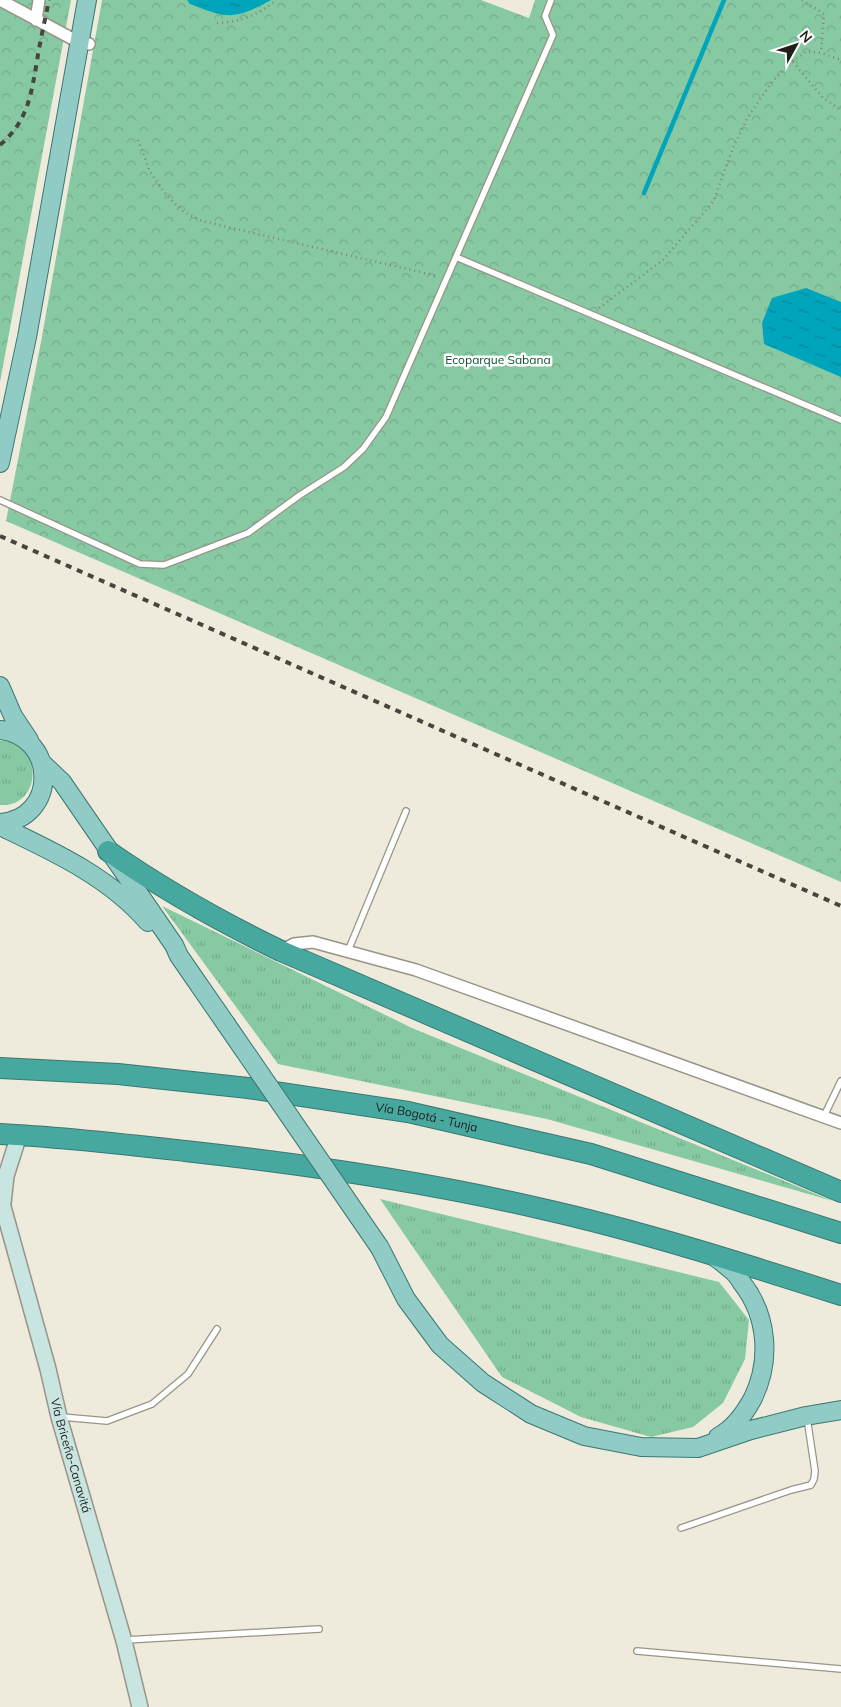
<svg xmlns="http://www.w3.org/2000/svg" width="841" height="1707" viewBox="0 0 841 1707" font-family="Mulish,sans-serif">
<defs>
<pattern id="grass-tufts" width="24" height="20" patternUnits="userSpaceOnUse" patternTransform="scale(1.25)"><rect width="24" height="20" fill="#87c9a2"/><path d="M3 7l-1-3M5 7V3M7 7l1-3M15 17l-1-3M17 17v-4M19 17l1-3" fill="none" stroke="#74ac8b"/></pattern>
<pattern id="forest-crowns" width="20" height="18" patternUnits="userSpaceOnUse" patternTransform="scale(1.25)"><rect width="20" height="18" fill="#87c9a2"/><path d="M2 6a3 3 0 1 1 6 0M12 15a3 3 0 1 1 6 0" fill="none" stroke="#74ac8b"/></pattern>
<pattern id="water-ripples" width="26" height="14" patternUnits="userSpaceOnUse" patternTransform="scale(1.25)"><rect width="26" height="14" fill="#00a5bc"/><path d="M2 4q2-2 4 0t4 0M15 11q2-2 4 0t4 0" fill="none" stroke="#028698"/></pattern>
</defs>
<rect width="100%" height="100%" fill="#efebdc"/>
<path fill="url(#grass-tufts)" d="M0,741C44,740 43,808 0,805Z
M162,906L412,1028L833,1201L547,1119L278,1064Z
M380,1199L719,1282L749,1320L745,1359L723,1403L693,1427L651,1437L581,1417L502,1377Z"/>
<path fill="url(#forest-crowns)" d="M0,0H71L0,382Z
M102,0H481L529,18L535,0H841V882L6,521L41,342Z"/>
<path fill="url(#water-ripples)" d="M187,0H271C235,20 228,19 190,4Z
M806,288L841,302V377L764,344L762,323L772,298Z"/>
<g fill="none" stroke-linecap="round" stroke-linejoin="round">
<path stroke="#00a5bc" stroke-width="4.5" d="M644,193L724,0"/>
<defs>
<path id="lane" d="M456,257L841,420
M0,500L140,564L164,565L248,533L300,495L344,467L363,449L386,417L553,35L545,16L551,0
M348,951L406,811
M824,1116L841,1081
M62,1417L107,1421L152,1404L188,1374L217,1329
M681,1528L791,1490L811,1485L814,1479L815,1471L807,1418
M126,1640L319,1629
M637,1651L841,1669"/>
<path id="street" d="M0,0L71,38L89,44
M36,20L39,0
M281,951L294,944L313,942L416,970L841,1123"/>
<g id="secondary">
<path id="s1" d="M0,1196L48,1369L59,1417L124,1641L140,1707"/>
<path d="M3,1203L6,1176L19,1135"/>
</g>
<path id="primary" d="M0,463L27,337L87,0
M0,686L13,716L29,740
M0,730C58,736 58,819 0,823
M42,763L62,782L174,945L179,956L226,1024
M0,826C54,852 108,876 148,922
M380,1248L406,1299L440,1345L483,1383L531,1414L584,1436L641,1447L698,1448L751,1430L806,1416L841,1410
M715,1257C720,1261 725,1264 730,1269C735,1272 739,1278 742,1283C768,1316 771,1361 753,1398C745,1413 733,1429 718,1437"/>
<g id="highway">
<path d="M108,851C164,890 219,921 281,951L841,1192"/>
<path id="s2" d="M0,1068L118,1074L248,1088L408,1112L591,1154L841,1233"/>
<path d="M0,1134C62,1137 123,1144 185,1151C303,1164 422,1181 538,1208C641,1231 741,1263 841,1295"/>
</g>
</defs>
<use href="#lane" stroke="#989487" stroke-width="8"/>
<use href="#street" stroke="#989487" stroke-width="14"/>
<use href="#secondary" stroke="#989487" stroke-width="18"/>
<use href="#primary" stroke="#397871" stroke-width="20"/>
<use href="#highway" stroke="#397871" stroke-width="22"/>
<path stroke="#858278" stroke-width="2.5" stroke-dasharray="1 4" stroke-linecap="butt" d="M802,0L824,14L821,53
M217,23C240,22 259,15 276,0
M793,62L823,98L841,110
M138,140L150,172L168,197L184,212L202,221L437,276
M599,308L663,260L713,202L733,148L748,117L771,83L793,61L807,51L821,53L841,60"/>
<use href="#lane" stroke="#fff" stroke-width="5.5"/>
<use href="#street" stroke="#fff" stroke-width="11"/>
<use href="#secondary" stroke="#c8e5e2" stroke-width="15"/>
<use href="#primary" stroke="#91cbc6" stroke-width="18"/>
<use href="#highway" stroke="#47a8a0" stroke-width="20"/>
<path stroke="#47453e" stroke-width="4" stroke-dasharray="6 6" stroke-linecap="butt" d="M0,145C28,121 31,95 37,61C40,41 45,20 49,0
M0,536L841,906"/>
<defs>
<path id="primary-bridge" d="M226,1024L380,1248"/>
</defs>
<use href="#primary-bridge" stroke="#397871" stroke-width="20" stroke-linecap="butt"/>
<use href="#primary-bridge" stroke="#91cbc6" stroke-width="18"/>
</g>
<g text-anchor="middle" stroke-width="5" stroke-linejoin="round" paint-order="stroke">
<g font-size="12" fill="#065231" stroke="#fff">
<text x="498" y="364">Ecoparque Sabana</text>
</g>
<g font-size="12" fill="#201e19" stroke="#fff">
<text dy="4" stroke="none"><textPath href="#s2" startOffset="430">Vía Bogotá - Tunja</textPath></text>
<text dy="4" stroke="none"><textPath href="#s1" startOffset="269">Vía Briceño-Canavitá</textPath></text>
</g>
</g>
<g transform="translate(796 45) rotate(50)" stroke="#ffffff" stroke-width="4" paint-order="stroke">
<path d="M0-4L9 19L0 12L-9 19Z" fill="#201e19"/>
<text y="-8" font-size="14" font-weight="bold" text-anchor="middle" fill="#201e19">N</text>
</g>
</svg>
